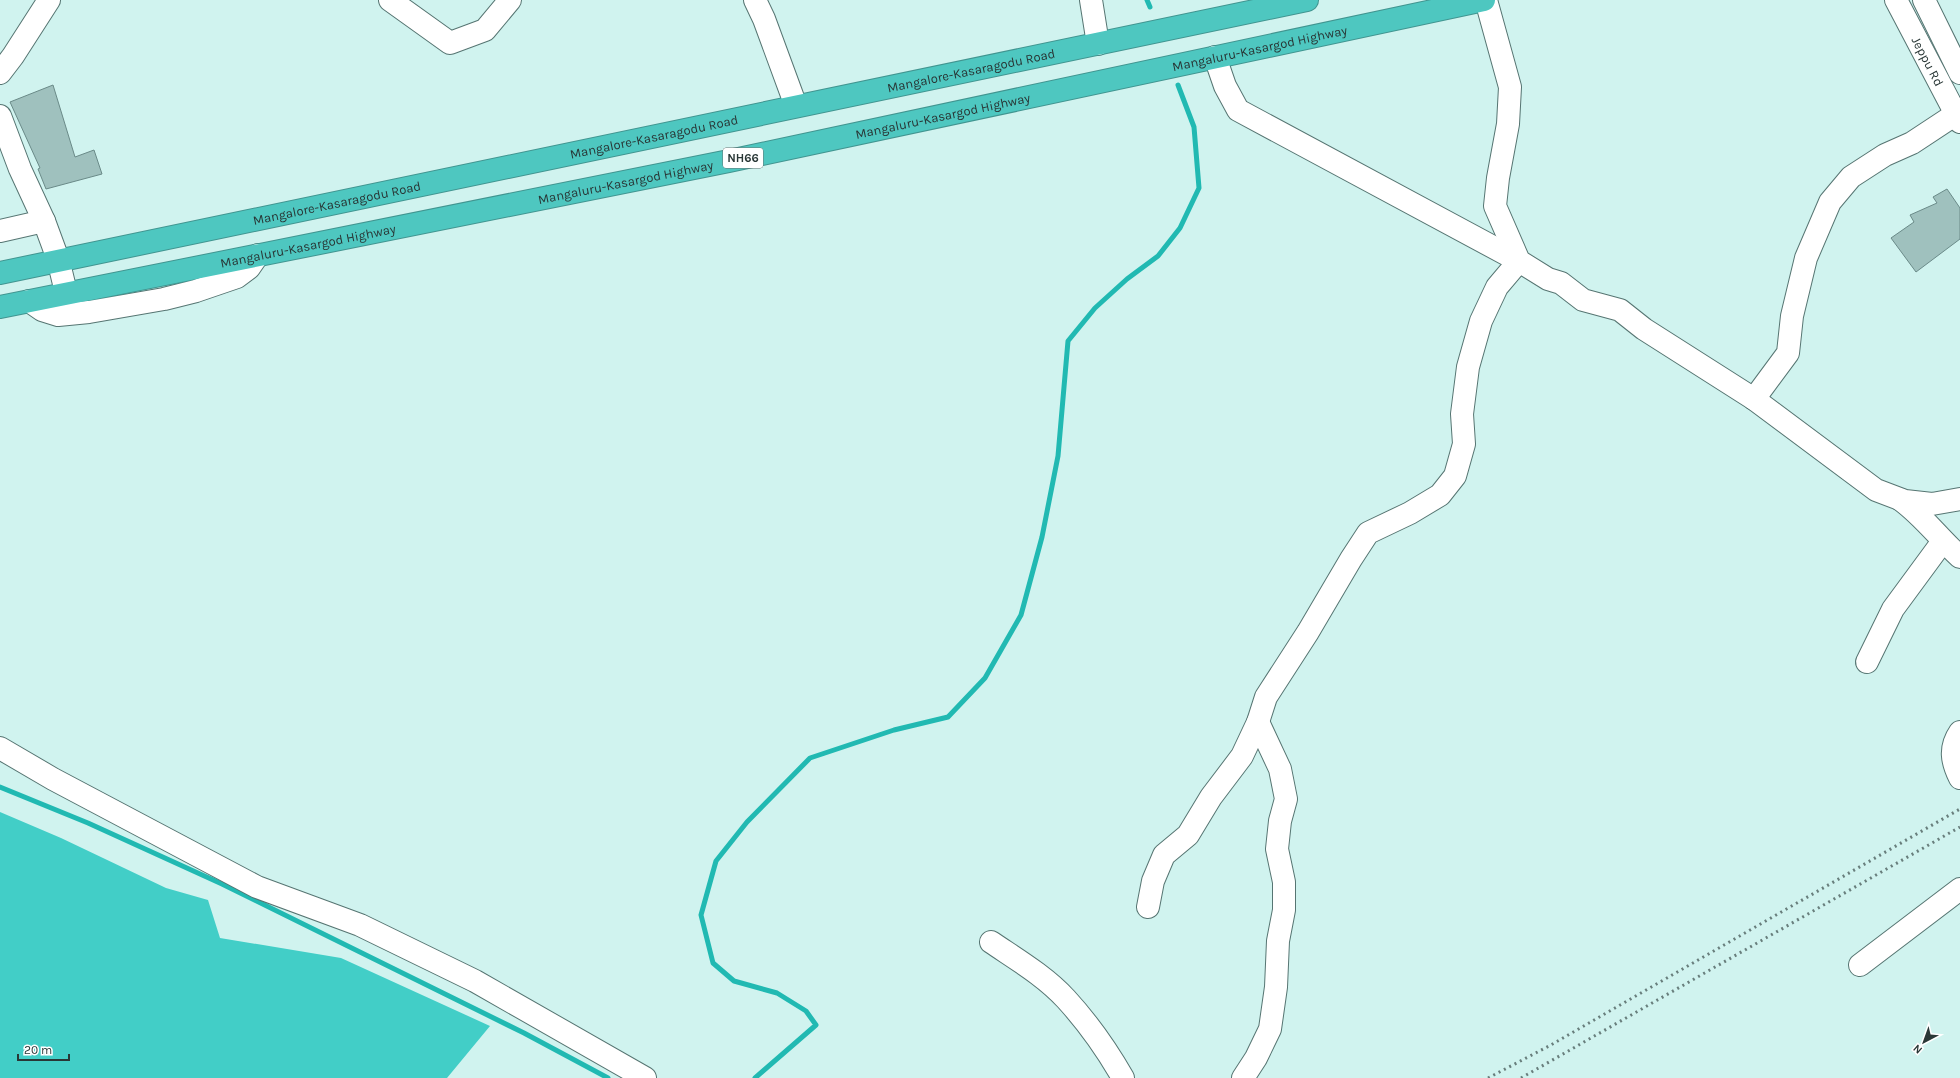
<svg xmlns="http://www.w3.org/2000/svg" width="1960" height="1078" viewBox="0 0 1960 1078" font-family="Karla,sans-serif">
<rect width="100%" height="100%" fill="#d0f3ef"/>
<path fill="#42cec7" d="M0,812L61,838L166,888L208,900L220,938L341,958L490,1026L447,1078H0Z"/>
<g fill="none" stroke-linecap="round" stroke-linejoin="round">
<path stroke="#21b9b2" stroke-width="5" d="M1147,0L1150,7
M0,787L88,823L222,884L524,1033L608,1078
M755,1078L816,1025L806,1011L777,993L734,981L713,963L701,915L716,861L747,822L810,758L894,730L948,717L985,678L1021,615L1042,537L1058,456L1068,341L1095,308L1127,279L1158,256L1180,228L1199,188L1194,127L1178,85"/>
</g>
<path fill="#9fc1be" stroke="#6a8a88" d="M53,85L75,157L94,150L102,174L46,189L38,169L40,168L10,102Z
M1947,189L1960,208V239L1916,272L1891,238L1914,222L1910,215L1937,203L1933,197Z"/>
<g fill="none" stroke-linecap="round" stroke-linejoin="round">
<defs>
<g id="minor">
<path d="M390,0L450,43L485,30L510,0"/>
<path d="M755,0L764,19L796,106"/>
<path d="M1091,0L1098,44"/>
<path d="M1486,0L1510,87L1508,124L1498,178L1495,206L1519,261L1548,279L1561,283L1583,300L1620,310L1644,329L1754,399L1876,490L1905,501L1932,504L1960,499"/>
<path id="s1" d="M1896,0L1960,122"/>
<path d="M1924,0L1960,73"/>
<path d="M0,73L13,56L49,0"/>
<path d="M0,116L20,169L44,221L58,259L71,313"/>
<path d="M0,231L44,221"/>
<path d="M29,301L42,310L58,315L89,312L164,299L196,291L237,277L249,268L258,255"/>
<path d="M1754,399L1788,353L1792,316L1806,258L1830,202L1851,177L1885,155L1912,143L1956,114"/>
<path d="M1901,500C1923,516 1939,538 1960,557"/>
<path d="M1867,662L1893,609L1943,541"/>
<path d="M1960,732C1949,748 1952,762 1960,778"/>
<path d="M0,748L53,779L257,887L360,925L475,981L645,1078"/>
<path d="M1148,907L1153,881L1164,855L1188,835L1211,797L1242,756L1258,722L1266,697L1308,632L1351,559L1368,533L1410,513L1440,495L1455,476L1464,444L1462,414L1468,367L1481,321L1497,287L1519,261L1238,110L1225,86L1215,57"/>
<path d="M991,942C1016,959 1045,976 1066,999C1088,1023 1107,1050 1123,1078"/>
<path d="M1860,965L1960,889"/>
<path d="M1243,1078L1256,1058L1270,1029L1276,987L1278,941L1284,910V882L1277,849L1280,821L1286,799L1280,769L1258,722"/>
</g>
<g id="highway">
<path id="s2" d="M0,273L1307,0"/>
<path id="s3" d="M0,307L729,161L1484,0"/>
</g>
</defs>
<use href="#minor" stroke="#567572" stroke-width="24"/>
<use href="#highway" stroke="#419590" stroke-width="24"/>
<use href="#minor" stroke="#fff" stroke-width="22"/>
<use href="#highway" stroke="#4ec7c0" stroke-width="22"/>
<path stroke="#687e7c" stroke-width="3" stroke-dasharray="2 4" stroke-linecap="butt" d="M1488,1078L1549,1046L1960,809
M1521,1078L1960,827"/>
</g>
<g text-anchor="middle" stroke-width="3.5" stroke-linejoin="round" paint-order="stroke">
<rect fill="#fff" stroke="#697372" stroke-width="1" x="723" y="148" width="40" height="20" rx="3"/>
<g font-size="12" font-weight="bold" fill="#293736">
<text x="743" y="162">NH66</text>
</g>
<g font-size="13" fill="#293736" stroke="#fff">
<text dy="5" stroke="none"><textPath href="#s3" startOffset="1286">Mangaluru-Kasargod Highway</textPath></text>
<text dy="5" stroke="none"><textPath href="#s1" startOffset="69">Jeppu Rd</textPath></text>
<text dy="5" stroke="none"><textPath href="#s2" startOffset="992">Mangalore-Kasaragodu Road</textPath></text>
<text dy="5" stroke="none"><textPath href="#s3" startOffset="962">Mangaluru-Kasargod Highway</textPath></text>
<text dy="5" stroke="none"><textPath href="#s2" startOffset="668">Mangalore-Kasaragodu Road</textPath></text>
<text dy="5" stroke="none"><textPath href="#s3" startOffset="638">Mangaluru-Kasargod Highway</textPath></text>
<text dy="5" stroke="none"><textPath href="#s2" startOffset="344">Mangalore-Kasaragodu Road</textPath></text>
<text dy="5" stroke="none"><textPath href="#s3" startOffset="314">Mangaluru-Kasargod Highway</textPath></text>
</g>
</g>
<g transform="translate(1924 1042) rotate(221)" stroke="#ffffff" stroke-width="3" paint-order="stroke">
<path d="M0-3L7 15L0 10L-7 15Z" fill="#293736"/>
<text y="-6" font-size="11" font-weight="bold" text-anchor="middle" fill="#293736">N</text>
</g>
<path d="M18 1054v6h51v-6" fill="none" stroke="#293736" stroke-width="2"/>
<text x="24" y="1054" font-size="12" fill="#293736" stroke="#ffffff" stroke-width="3" paint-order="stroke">20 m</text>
</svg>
